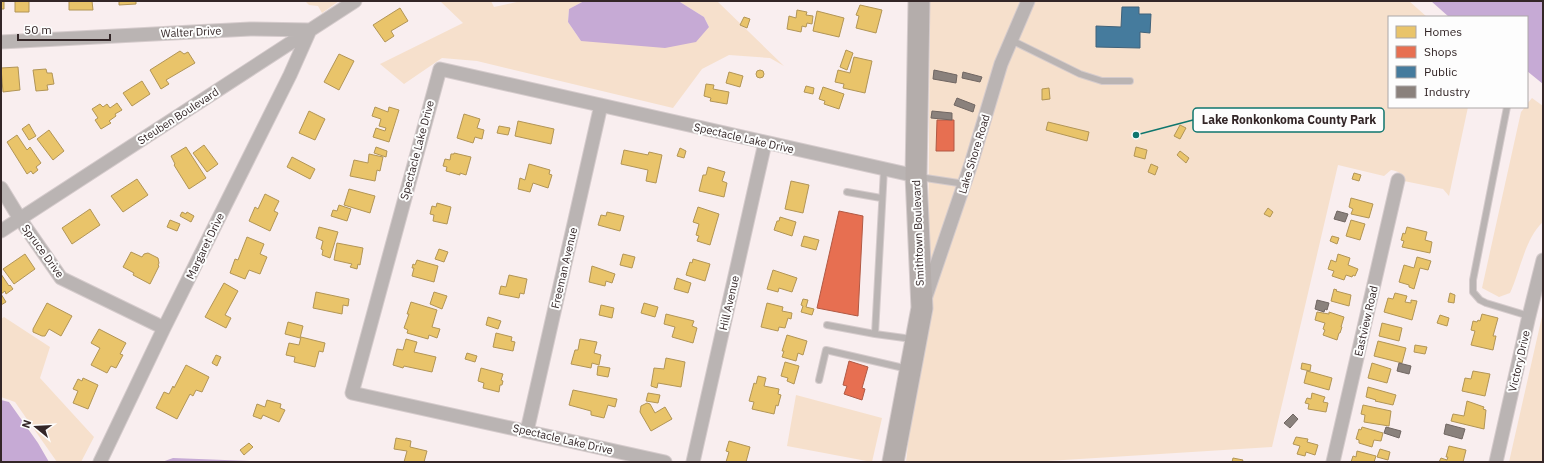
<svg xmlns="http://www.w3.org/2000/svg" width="1544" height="463" viewBox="0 0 1544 463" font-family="'IBM Plex Sans',sans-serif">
<rect width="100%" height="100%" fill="#f9eeef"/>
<path fill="#f6e0cc" d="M305,1H339L322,13L318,6L309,5Z
M440,1H491L494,7L521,1H584L569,9L568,22L581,41L709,27L704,17L680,2L670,1H719L718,2L784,66L770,58L729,55L702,69L673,108L477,61L442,58L404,84L380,64L463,23Z
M930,1H1409L1427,17H1389V107H1468L1449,196L1443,189L1404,181C1402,174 1399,171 1391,170L1384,176L1338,165L1272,447L1032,462H906L928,269Z
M1532,98L1543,106V222C1525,238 1520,272 1510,293L1499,297L1482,288L1521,112L1525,107H1527V104Z
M1543,312V462H1509Z
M4,317L50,347L40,378L94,437L81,462H57L15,402L1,397V319Z
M796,395L882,418L872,462L787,446Z"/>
<path fill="#c6aad5" d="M584,1L680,2L704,17L709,27L696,42L665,48L581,41L568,22L569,9Z
M1431,1H1543V84L1527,71V17H1449Z
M1,400L9,402L38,443L49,462H1Z
M173,458L250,461L251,462H162Z"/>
<path fill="#e9c46a" stroke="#b29556" d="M1,1H4V9H1Z
M15,1H29V12H15Z
M69,1H92L93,10H69Z
M119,1H136V4L119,5Z
M860,5L882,10L876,33L856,28L859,16L856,15Z
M400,8L408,21L391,31L394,36L385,42L373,25Z
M797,10L807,12L806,15L813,16L812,24L807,23L806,27L802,26L801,32L787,29L789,16L796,18Z
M817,11L844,18L839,37L813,31Z
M744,17L750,19L747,28L740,25Z
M846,50L853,53L847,70L840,67Z
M180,51L184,54L188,52L195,63L166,80L169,84L161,89L150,70Z
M339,54L354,61L339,90L324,82Z
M854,57L872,61L865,93L843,88L844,84L835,82L838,70L850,73Z
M18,67L20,90L3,92L1,68Z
M46,69L47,73H52L54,84L47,85L48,90L36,91L33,70Z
M756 74a4 4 0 1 1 8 0a4 4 0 1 1-8 0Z
M729,72L743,76L740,87L726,83Z
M142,81L150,94L132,106L123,93Z
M706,84L714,85L713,89L729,92L727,104L710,101L711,98L704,96Z
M806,86L814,88L813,94L804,92Z
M823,87L844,94L839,109L824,104L825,101L819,99Z
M1049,88L1050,99L1042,100V89Z
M117,103L122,110L115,114L116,116L109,121L111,123L101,129L95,120L98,118L92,109L100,104L103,107L107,104L110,108Z
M375,107L388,112L389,107L399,110L389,142L373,137L376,128L385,131L386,128L379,126L381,119L372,116Z
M309,111L325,119L315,140L299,133Z
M464,114L480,119L477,128L484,130L482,139L475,137L473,143L457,138Z
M518,121L554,129L551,144L515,136Z
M1048,122L1089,132L1087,141L1046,130Z
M29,124L36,136L29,140L22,129Z
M1180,125L1186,128L1180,139L1174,136Z
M499,126L510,128L508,135L497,133Z
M49,130L64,151L53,160L37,139Z
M17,135L27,150L30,147L41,163L36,167L38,170L33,174L31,171L27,174L7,142Z
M204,145L218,164L207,172L193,153Z
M186,147L206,178L189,189L174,165L175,164L171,156Z
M376,147L387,151L386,157L374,153Z
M1136,147L1147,150L1145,159L1134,156Z
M680,148L686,151L684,158L677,156Z
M624,150L648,155L649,152L662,155L656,183L646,181L648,170L621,164Z
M1180,151L1189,158L1186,163L1177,155Z
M454,153L471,157L466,175L460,173V175L446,171L447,167L443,166L445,159L450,160L451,154H454Z
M369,154L383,157L380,171L377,170L375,181L350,176L354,160L368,163Z
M292,157L315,169L310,179L287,167Z
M529,164L550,170L549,174L552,175L548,188L533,183L530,192L518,189L520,178L525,180Z
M1151,164L1158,167L1155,175L1148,172Z
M708,167L725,172L722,181L727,183L724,197L699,191L703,175H706Z
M1354,173L1361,175L1359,181L1352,179Z
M137,179L148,195L123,212L111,196Z
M791,181L809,185L803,213L785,209Z
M349,189L375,196L370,213L344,205Z
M265,194L279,201L274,211L278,213L270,231L249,221L255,207L258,209Z
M1351,198L1373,204L1369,218L1351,214L1353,209L1349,207Z
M437,203L451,207L447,224L433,221L434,215L430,214L432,206L436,207Z
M339,205L351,209L347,221L331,216L333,210L337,211Z
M698,207L719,214L710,245L697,241L699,236L696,235L699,224L693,222Z
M1268,208L1273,212L1270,217L1264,214Z
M90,209L100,225L72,244L62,228Z
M182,212L186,214L187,212L194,216L191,222L180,216Z
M607,212L624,216L620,231L598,225L601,215L606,216Z
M780,217L796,222L792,236L774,230L777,221H779Z
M170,220L180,224L177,231L167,227Z
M1351,220L1365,224L1360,240L1346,236Z
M319,227L338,232L330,258L322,255L323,250L321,249L323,241L316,238Z
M1407,227L1427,232L1425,240L1432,242L1430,253L1402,247L1404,241L1401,240L1403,233L1405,234Z
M804,236L819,240L816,250L801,246Z
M1332,236L1339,238L1337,244L1330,241Z
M247,237L264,244L260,254L267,257L260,274L249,270L245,279L230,273L235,259L238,260Z
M337,243L363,248L360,265L358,264L357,269L350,267L352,264L334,260Z
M439,249L448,252L444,262L435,259Z
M131,252L142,257L144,254L148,253L158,258L159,263L158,265L159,266L150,284L133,275L134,273L123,267Z
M25,254L35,269L14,284L3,269Z
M623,254L635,257L632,268L620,265Z
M1338,254L1350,258L1348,265L1358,269L1355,276L1353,275L1352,277L1346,275L1344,280L1332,276L1334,271L1328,269L1331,260L1336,262Z
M1417,257L1431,261L1428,270L1420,268L1414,289L1409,287V285L1399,282L1404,265L1414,268Z
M693,259L710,264L705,281L686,275L690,262L692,263Z
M417,260L438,266L434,282L412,276L414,268H412L413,264L415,265Z
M592,266L615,274L612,283L606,281L605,286L589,282Z
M773,270L797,278L792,292L779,288L778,292L767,289Z
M1,274L9,286L10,285L13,289L6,294L5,291L1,294Z
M509,275L527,279L524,294L520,293L519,298L499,294L501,286L506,287Z
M677,278L691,283L688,293L674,289Z
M224,283L238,291L225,315L231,318L226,328L205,317Z
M1334,289L1337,290L1336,291L1351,295L1349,306L1331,301Z
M316,292L349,299L348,306L343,305L342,314L313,308Z
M434,292L447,296L442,309L430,304Z
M1395,293L1407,296L1405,302L1411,303V300L1417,301L1412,320L1384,312L1388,298L1393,299Z
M1450,293L1455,295L1454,303L1448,302Z
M1,294L6,302L1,305Z
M803,299L808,300L806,307L814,309L812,315L801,312L803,306L801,305Z
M411,302L437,310L432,327L440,329L437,338L429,335L428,339L407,333L408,330L404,328L409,314H407Z
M47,303L72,316L61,336L49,329L45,336H42L33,332V329Z
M644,303L658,307L655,317L641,313Z
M767,303L783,307L782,311L792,313L791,319L788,318L785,328L779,327L778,331L761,327Z
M601,305L614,308L612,318L599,315Z
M1317,312L1329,314V312L1344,317L1341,327H1342L1340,333H1339L1337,340L1323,335L1325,330L1323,329L1325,323L1315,320Z
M666,314L694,321L692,326L697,328L693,343L672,337L675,327L664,324Z
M1482,314L1498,318L1493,336H1496L1493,350L1471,345L1475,331L1471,330L1473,321L1477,322L1478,320L1480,321Z
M1440,315L1449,318L1447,326L1437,323Z
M488,317L501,321L498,329L486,325Z
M288,322L303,326L300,338L285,334Z
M1382,323L1402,328L1399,341L1379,336Z
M99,329L126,343L120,354L123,355L116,368L111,366L107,373L91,365L100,348L91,343Z
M496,333L512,337L511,341L515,342L513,351L493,347Z
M787,335L807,341L803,355L798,353L796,361L782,357L784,351H782Z
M301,337L325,343L323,352L319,351L315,367L294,362L295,357L286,355L289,343L299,345Z
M406,339L417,342L414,352L436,357L432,372L404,366L403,368L393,365L397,349L403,350Z
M580,339L597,342L594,353L601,355L599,365L592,363L591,368L571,364L575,350H578Z
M1378,341L1406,348L1402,363L1374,356Z
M1415,345L1427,347L1425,354L1414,352Z
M467,353L477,356L475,362L465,359Z
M216,355L221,357L217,366L212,363Z
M666,358L685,362L681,387L658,383L657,388L651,386L654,368L664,369Z
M785,362L799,366L794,384L787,381L788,378L781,376Z
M1302,363L1311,365L1310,371L1301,369Z
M1372,363L1391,369L1387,383L1368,378Z
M186,365L209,377L202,392L196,390L193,396L190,394L177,419L156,408L164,392L169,394L173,386L174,388Z
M598,366L610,368L608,377L597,375Z
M481,368L503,374L501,380L503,381L502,385H500L499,392L483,388L484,383L478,381Z
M1307,371L1332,378L1329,390L1304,383Z
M1473,371L1490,374L1485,396L1462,391L1465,378L1471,379Z
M758,376L766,378L764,386L779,389L778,394L781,395L778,406L776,405L774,414L752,409L754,402L749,401L754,383L756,384Z
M83,378L98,385L88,409L73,403L78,391L73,389L78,379L82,381Z
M1368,387L1396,395L1393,405L1375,401L1376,400L1366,397Z
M573,390L617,399L615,407L608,405L604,418L591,415V411L569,405Z
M648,393L660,395L658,403L646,401Z
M1312,393L1325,397L1323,402L1328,403L1326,412L1308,409L1309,404L1305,403L1307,398L1311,399Z
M267,400L281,404L280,408L285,410L279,422L263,415L261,419L253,416L257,404L265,407Z
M1467,401L1484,407L1483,409L1486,410L1484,429L1451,421L1453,414L1464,416Z
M647,403L650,404L655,413L665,407L672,419L651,431L640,412L641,406Z
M1363,405L1391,411L1389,426L1364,422L1365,415L1361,414Z
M1362,427L1383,433L1381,441L1374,440L1372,447L1359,443V440L1356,439L1359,429L1361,430Z
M1296,437L1308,439L1307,442L1318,445L1315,455L1306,452L1305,456L1297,454L1300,446L1293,444Z
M396,438L411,441L410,447L427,451L424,462H404L407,451L394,449Z
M729,441L750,447L746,462H726L729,452L726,451Z
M249,443L253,447L244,455L240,450Z
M1449,446L1466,450L1463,462H1439L1441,458L1447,460L1448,457H1446Z
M1380,449L1390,452L1388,460L1377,457Z
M1357,451L1376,456L1374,462H1375H1351L1353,456L1356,457Z
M1233,458L1243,460L1242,462H1232Z"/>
<path fill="#e76f51" stroke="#b15944" d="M937,120H954V151H936Z
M839,211L863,216L858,316L817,308Z
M849,361L868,367L862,388L865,389L862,400L844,394L847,386L843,385Z"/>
<path fill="#457b9d" stroke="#40627a" d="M1122,7H1139V14H1151L1150,33L1140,32V48L1096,47V26L1121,27Z"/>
<path fill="#8a817c" stroke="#706662" d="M934,70L957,75L956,83L933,79Z
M963,72L982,77L980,82L962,78Z
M957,98L975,105L973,112L954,105Z
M932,111L952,113V120L931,118Z
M1337,211L1348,214L1345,222L1334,219Z
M1317,300L1329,303L1327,310L1325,309L1324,312L1315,309Z
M1399,363L1411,366L1409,374L1397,371Z
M1293,414L1298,419L1290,428L1284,423Z
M1446,424L1465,429L1462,439L1444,434Z
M1386,427L1401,431L1399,438L1384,433Z"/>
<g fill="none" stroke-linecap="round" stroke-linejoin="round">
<defs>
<path id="service" d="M1011,40L1080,74L1102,81H1130
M1507,107L1473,280V292L1480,300L1486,303L1529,316
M884,169L875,334L912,339
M919,177L965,184
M847,192L881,198
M827,325L875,334
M819,380L826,350L908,369"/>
<path id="minor" d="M1,42L250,29L310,30L290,75L164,328L100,462
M1,188L20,219L61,278L164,328
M1,231L355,1
M926,296L971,164L1001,64L1028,1
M527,431L601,105
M665,462L352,393L440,69L916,176
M693,462L765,143
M1333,462L1398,180
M1496,462L1528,320L1543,260"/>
<path id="primary" d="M893,462L922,308L916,176L919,1"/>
</defs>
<use href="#service" stroke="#d5cbcc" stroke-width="8"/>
<use href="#minor" stroke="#d5cbcc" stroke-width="15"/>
<use href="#primary" stroke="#d5cbcc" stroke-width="23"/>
<use href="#service" stroke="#bab4b3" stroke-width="6"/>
<use href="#minor" stroke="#bab4b3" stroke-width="13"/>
<use href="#primary" stroke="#b4adab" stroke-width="21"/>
</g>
<g text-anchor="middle" stroke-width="4" stroke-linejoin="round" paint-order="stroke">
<g font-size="11" fill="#332627" stroke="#fdfdfd">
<text transform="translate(191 32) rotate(-3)" y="4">Walter Drive</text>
<text transform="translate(178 116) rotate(-33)" y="4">Steuben Boulevard</text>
<text transform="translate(744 138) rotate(13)" y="4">Spectacle Lake Drive</text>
<text transform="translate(417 150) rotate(-75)" y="4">Spectacle Lake Drive</text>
<text transform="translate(974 154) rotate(-73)" y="4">Lake Shore Road</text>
<text transform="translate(918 233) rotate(-92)" y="4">Smithtown Boulevard</text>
<text transform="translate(205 246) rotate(-64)" y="4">Margaret Drive</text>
<text transform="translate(43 251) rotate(54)" y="4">Spruce Drive</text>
<text transform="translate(564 268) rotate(-77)" y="4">Freeman Avenue</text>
<text transform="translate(729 303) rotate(-77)" y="4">Hill Avenue</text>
<text transform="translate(1366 321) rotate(-77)" y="4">Eastview Road</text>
<text transform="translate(1519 361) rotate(-77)" y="4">Victory Drive</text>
<text transform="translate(563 439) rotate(13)" y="4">Spectacle Lake Drive</text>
</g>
</g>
<path fill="none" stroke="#0f766e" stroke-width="1.5" d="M1136 135L1193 120"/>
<circle fill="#0f766e" stroke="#fdfdfd" stroke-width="1.5" cx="1136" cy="135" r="4"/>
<rect fill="#fdfdfd" stroke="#0f766e" stroke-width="1.5" x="1193" y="108" width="191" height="24" rx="4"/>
<g font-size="12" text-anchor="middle" font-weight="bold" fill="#332627">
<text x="1289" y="124">Lake Ronkonkoma County Park</text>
</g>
<rect width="1544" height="463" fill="none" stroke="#332627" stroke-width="4"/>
<rect x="1388" y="16" width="140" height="92" fill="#fdfdfd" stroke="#aca7a7"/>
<rect x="1396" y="26" width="20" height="12" fill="#e9c46a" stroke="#aca7a7"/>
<text x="1424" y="36" font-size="12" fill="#332627">Homes</text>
<rect x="1396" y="46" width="20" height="12" fill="#e76f51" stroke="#aca7a7"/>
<text x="1424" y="56" font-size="12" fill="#332627">Shops</text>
<rect x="1396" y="66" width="20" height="12" fill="#457b9d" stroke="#aca7a7"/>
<text x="1424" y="76" font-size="12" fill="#332627">Public</text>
<rect x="1396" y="86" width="20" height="12" fill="#8a817c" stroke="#aca7a7"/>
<text x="1424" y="96" font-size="12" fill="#332627">Industry</text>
<g transform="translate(36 427) rotate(288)" stroke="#fdfdfd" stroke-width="3" paint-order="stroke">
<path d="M0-3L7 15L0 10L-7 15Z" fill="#332627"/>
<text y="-6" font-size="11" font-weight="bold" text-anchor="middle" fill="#332627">N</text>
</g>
<path d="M18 34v6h92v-6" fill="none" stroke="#332627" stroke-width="2"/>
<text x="24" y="34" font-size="12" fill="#332627" stroke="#fdfdfd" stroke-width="3" paint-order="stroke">50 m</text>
</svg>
